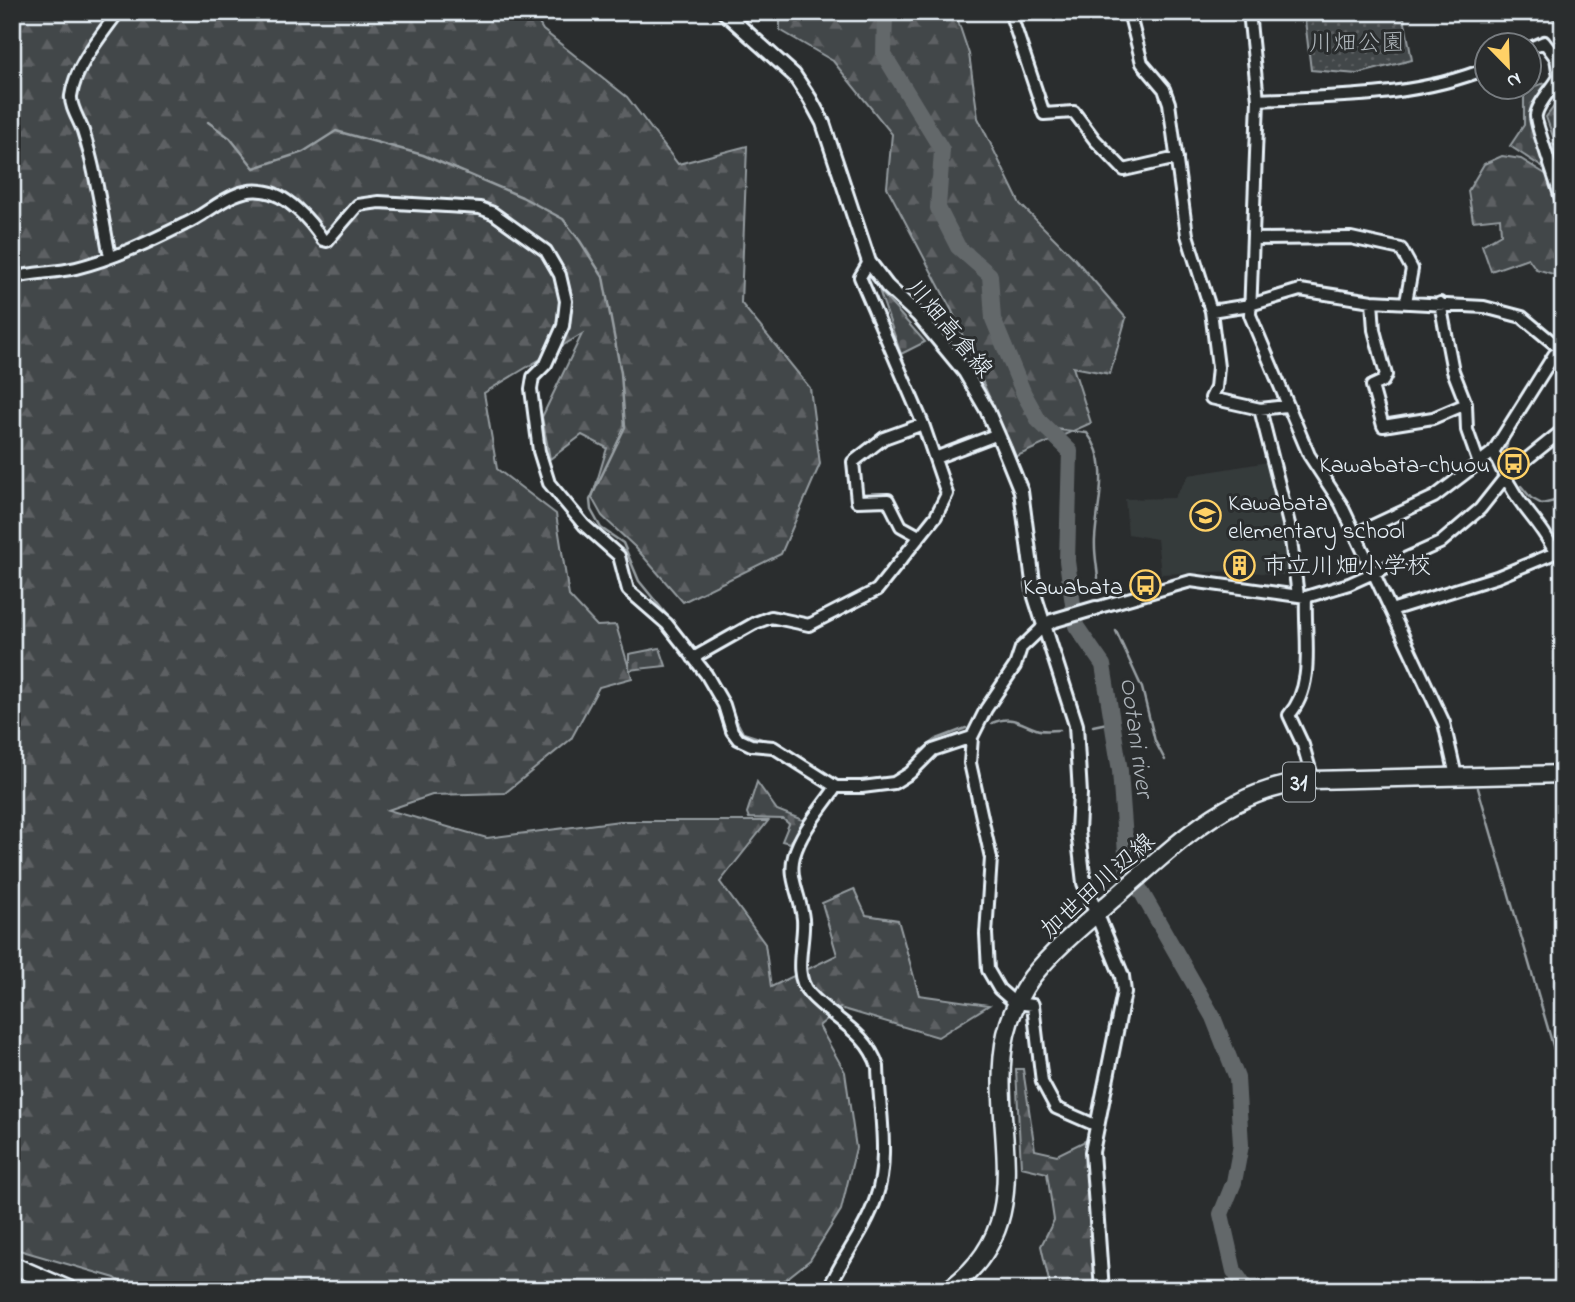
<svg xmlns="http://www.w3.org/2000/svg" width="1575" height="1302" viewBox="0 0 1575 1302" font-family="'Indie Flower','Klee One',sans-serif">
<defs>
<pattern id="forest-firs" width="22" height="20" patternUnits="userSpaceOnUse" patternTransform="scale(1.75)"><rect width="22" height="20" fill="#424648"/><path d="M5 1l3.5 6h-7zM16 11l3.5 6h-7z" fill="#5d6163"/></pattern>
<pattern id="cemetery-stones" width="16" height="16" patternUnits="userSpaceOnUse" patternTransform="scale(1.75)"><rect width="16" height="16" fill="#424648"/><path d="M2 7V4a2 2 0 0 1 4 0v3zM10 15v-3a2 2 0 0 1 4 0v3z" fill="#5d6163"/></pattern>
<pattern id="park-dots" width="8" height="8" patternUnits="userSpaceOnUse" patternTransform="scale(1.75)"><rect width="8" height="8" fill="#424648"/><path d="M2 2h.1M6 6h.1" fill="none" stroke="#5d6163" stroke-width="1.8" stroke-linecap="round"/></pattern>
</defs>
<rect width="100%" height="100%" fill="#2a2d2e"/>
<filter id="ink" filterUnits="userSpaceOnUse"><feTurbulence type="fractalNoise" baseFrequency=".0143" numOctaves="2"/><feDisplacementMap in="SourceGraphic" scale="14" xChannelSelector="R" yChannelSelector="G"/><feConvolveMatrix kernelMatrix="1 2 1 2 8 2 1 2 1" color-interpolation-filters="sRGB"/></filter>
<g filter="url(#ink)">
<path fill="#363a3b" d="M1268,462L1278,491L1293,576L1239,571L1161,574L1157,539L1128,534L1125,499L1174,498L1189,475Z"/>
<path fill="url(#forest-firs)" stroke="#959ca0" stroke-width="2" d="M12,12H532L543,30L627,97L678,164L747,146L741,303L810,388L820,464L781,554L683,602L635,547L602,516L592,498L607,448L582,435L550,459L542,417L582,334L484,393L497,469L556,514L569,596L597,626L616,625L632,678L599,687L571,739L505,793L432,795L388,810L487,838L620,821H768L720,882L765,944L771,987L837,955L822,903L854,889L866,915L898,920L919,995L989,1005L938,1037L840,1008L819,1026L845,1072L856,1148L841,1210L810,1260L772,1290H131L115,1278L12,1248Z
M780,12H955L969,54L978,118L1020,204L1075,259L1126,318L1110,374L1073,367L1091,423L1015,457L952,311L887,187L892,134L833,61L780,30Z
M1563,95V145L1554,139L1546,117Z
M1502,156L1521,159L1552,178L1563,243V277L1536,269L1528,258L1491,271L1482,245L1501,234L1500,218L1473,221L1468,191L1484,164Z
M1016,1069H1023L1035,1150L1057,1155L1085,1141L1099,1290H1051L1041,1246L1054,1220L1047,1173L1021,1167Z"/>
<path fill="url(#cemetery-stones)" stroke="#959ca0" stroke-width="2" d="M1549,82L1529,117L1537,137L1563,149V181L1510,146L1524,125V89Z
M879,290L925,342L901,354Z
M660,648L666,666L629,670V654Z
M757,782L777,810L805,821L790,843L782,841L789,824L783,819L749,818L747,813Z"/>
<path fill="url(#park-dots)" stroke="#959ca0" stroke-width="2" d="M1304,12H1403L1412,60L1357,74L1311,70Z"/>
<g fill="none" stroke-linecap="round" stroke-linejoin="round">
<path stroke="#989fa3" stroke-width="2.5" d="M1547,12L1563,29
M208,122L230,138L254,168L303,152L336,131L423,155L522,197L563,219L580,241L603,277L621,373L625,427L590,500L591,510L601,528L623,543L639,581L698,653
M1045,428L1087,433C1112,465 1097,501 1095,539C1094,552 1097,565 1098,578
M1506,462C1501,437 1526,411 1537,391
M1521,486L1531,498L1542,504L1563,499
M1116,631L1142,688L1155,741L1165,760
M702,658L725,697
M731,710L743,733L771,742
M992,723C1011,715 1018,722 1036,729C1043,732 1052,730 1060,730
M1093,726L1112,722
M856,782L890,778L909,767L922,750L937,739L966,728
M1478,788L1563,1080"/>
<path stroke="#63686b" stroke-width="16" d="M885,12L884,55L942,150L938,208L958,247L990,275L993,319L1024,394L1039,421L1070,451L1067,561L1076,626L1103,665L1120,771L1127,867L1213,1017L1237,1078L1241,1145L1234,1182L1221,1214L1234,1271L1247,1290"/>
<defs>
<path id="minor" d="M1010,12L1044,114L1074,112L1095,140L1124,170L1177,158
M1129,12L1142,63L1164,89L1169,103L1187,235L1211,311L1218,367L1216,388L1211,398L1260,409L1286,406
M1249,12L1258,100L1250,315L1309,455L1341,504L1444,723L1456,776
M1530,48L1544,42L1556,58L1559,77C1553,88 1538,103 1536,115C1534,122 1560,190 1563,207
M1258,100C1336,96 1415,98 1488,68
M1253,239L1351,238L1401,249L1412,269L1406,302
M110,257C102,215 96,171 83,131C79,120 70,106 71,96C75,66 101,36 118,12
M12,278C33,272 55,273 76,268C113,259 151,241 185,224C210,213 232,187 262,191C286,193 311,221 323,240L327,241L358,205L379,202L480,208L493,213L546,251L560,275L566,301L563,326L546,364L533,377L531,389L539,451L549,483L584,525L619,556L628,590L667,624L706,674L724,705L732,731L738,739L751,745L773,747L836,787H862L894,783L910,773L933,750L972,737
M1372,301L1374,330L1386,375L1383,381L1372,386L1383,426L1433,418L1466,404
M1440,303L1453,371L1466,404L1467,430L1478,461
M1211,311L1250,305L1300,290L1372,301L1484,307L1522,317L1563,351
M1260,409L1289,524L1298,596
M1493,452C1500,464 1504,476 1511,487C1524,511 1544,527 1555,553L1563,554
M935,458L998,434
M1355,534L1434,497L1493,452L1554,355L1563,348
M919,536L901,526L888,500L857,501L853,462L884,438L923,424
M1306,597C1304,636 1316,685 1289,715L1303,745L1313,780
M1096,608L1191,581L1306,597L1349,584L1440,543L1480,509L1507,475L1563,430
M1391,610L1497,577L1555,553
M1043,627L1021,648L1015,666L986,709L972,737L970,763L991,858L986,934L988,970L999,989L1015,1003L1033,1005L1042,1082L1056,1108L1095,1125
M693,658L755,623L771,617L809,625L877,590L936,516L947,494L923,424L860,277L869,262
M828,1290C842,1258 865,1231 876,1198C890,1159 879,1108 878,1067C866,1030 833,1020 809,993C792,974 805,942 803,919C801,897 788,878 794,856C801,831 821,809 836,787"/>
<path id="tertiary" d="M724,12L794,75L810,99L823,123L869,262L887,286L918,315L965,372L987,410L1004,449L1021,491L1035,597L1076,725L1080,794L1078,831L1084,883L1122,976L1124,992L1092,1152L1102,1290
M1043,627L1052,621L1096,608"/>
<path id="primary" d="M12,1265L70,1290
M948,1290C1045,1220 986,1125 1006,1034C1011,1013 1019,995 1032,977C1059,943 1096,915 1128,886C1163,856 1196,824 1237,803C1261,790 1286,784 1313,780L1563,774"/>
</defs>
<use href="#minor" stroke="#e8f1f8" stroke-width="16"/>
<use href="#tertiary" stroke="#e8f1f8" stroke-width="18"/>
<use href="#primary" stroke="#e8f1f8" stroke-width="21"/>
<use href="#minor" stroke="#2a2d2e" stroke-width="10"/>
<use href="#tertiary" stroke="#2a2d2e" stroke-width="12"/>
<use href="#primary" stroke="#2a2d2e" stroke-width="16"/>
</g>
</g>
<defs>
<symbol id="bus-ring" viewBox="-11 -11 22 22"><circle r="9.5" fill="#2a2d2e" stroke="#ffd166" stroke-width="1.5"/><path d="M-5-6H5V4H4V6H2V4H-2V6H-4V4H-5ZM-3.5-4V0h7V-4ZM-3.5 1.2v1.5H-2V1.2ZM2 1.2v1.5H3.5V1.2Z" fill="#ffd166"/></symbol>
<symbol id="school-ring" viewBox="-11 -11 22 22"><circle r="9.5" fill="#2a2d2e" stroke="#ffd166" stroke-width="1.5"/><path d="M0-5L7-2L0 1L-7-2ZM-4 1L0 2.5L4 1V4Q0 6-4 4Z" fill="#ffd166"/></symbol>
<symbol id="building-ring" viewBox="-11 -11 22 22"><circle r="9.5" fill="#2a2d2e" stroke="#ffd166" stroke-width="1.5"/><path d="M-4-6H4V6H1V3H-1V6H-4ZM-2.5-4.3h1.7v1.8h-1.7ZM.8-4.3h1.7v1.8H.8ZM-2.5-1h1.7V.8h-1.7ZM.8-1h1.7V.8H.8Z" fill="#ffd166"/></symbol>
</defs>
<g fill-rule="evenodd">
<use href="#bus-ring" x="1496" y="446" width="35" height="35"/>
<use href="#school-ring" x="1188" y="498" width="35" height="35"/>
<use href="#building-ring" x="1222" y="548" width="35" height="35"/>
<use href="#bus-ring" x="1128" y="568" width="35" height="35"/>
</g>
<g text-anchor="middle" stroke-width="6" stroke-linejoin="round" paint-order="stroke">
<rect fill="#2a2d2e" stroke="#afb6bb" stroke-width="2" x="1283" y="762.5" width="32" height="39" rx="5"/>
<g font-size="23" font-weight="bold" fill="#e8f1f8">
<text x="1299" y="790">31</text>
</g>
<g font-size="24" fill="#aeb5ba" stroke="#2a2d2e">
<text x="1357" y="50">川畑公園</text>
</g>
<g font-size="24" fill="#e8f1f8" stroke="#2a2d2e">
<text transform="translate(950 328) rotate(50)" y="8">川畑高倉線</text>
<text transform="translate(1097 885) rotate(-42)" y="8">加世田川辺線</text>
</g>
<g font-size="24" fill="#e8f1f8" stroke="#2a2d2e" text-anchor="end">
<text x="1490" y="472">Kawabata-chuou</text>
<text x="1228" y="510" text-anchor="start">Kawabata<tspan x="1228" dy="28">elementary school</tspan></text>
<text x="1263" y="573" text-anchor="start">市立川畑小学校</text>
<text x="1123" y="594">Kawabata</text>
</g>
<g font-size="26" font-style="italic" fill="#acb3b9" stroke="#2a2d2e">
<text transform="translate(1138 737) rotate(82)" y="9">Ootani river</text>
</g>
</g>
<rect width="1575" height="1302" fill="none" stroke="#2a2d2e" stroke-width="42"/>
<rect x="21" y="21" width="1533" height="1260" fill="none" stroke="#e8f1f8" stroke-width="2.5" filter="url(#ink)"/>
<g transform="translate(1508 66) rotate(157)"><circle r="33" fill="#2a2d2e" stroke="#767b7f" stroke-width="2"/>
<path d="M0-5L12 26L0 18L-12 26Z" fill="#ffd166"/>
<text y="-10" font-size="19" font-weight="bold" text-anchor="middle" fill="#e8f1f8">N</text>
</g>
</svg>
